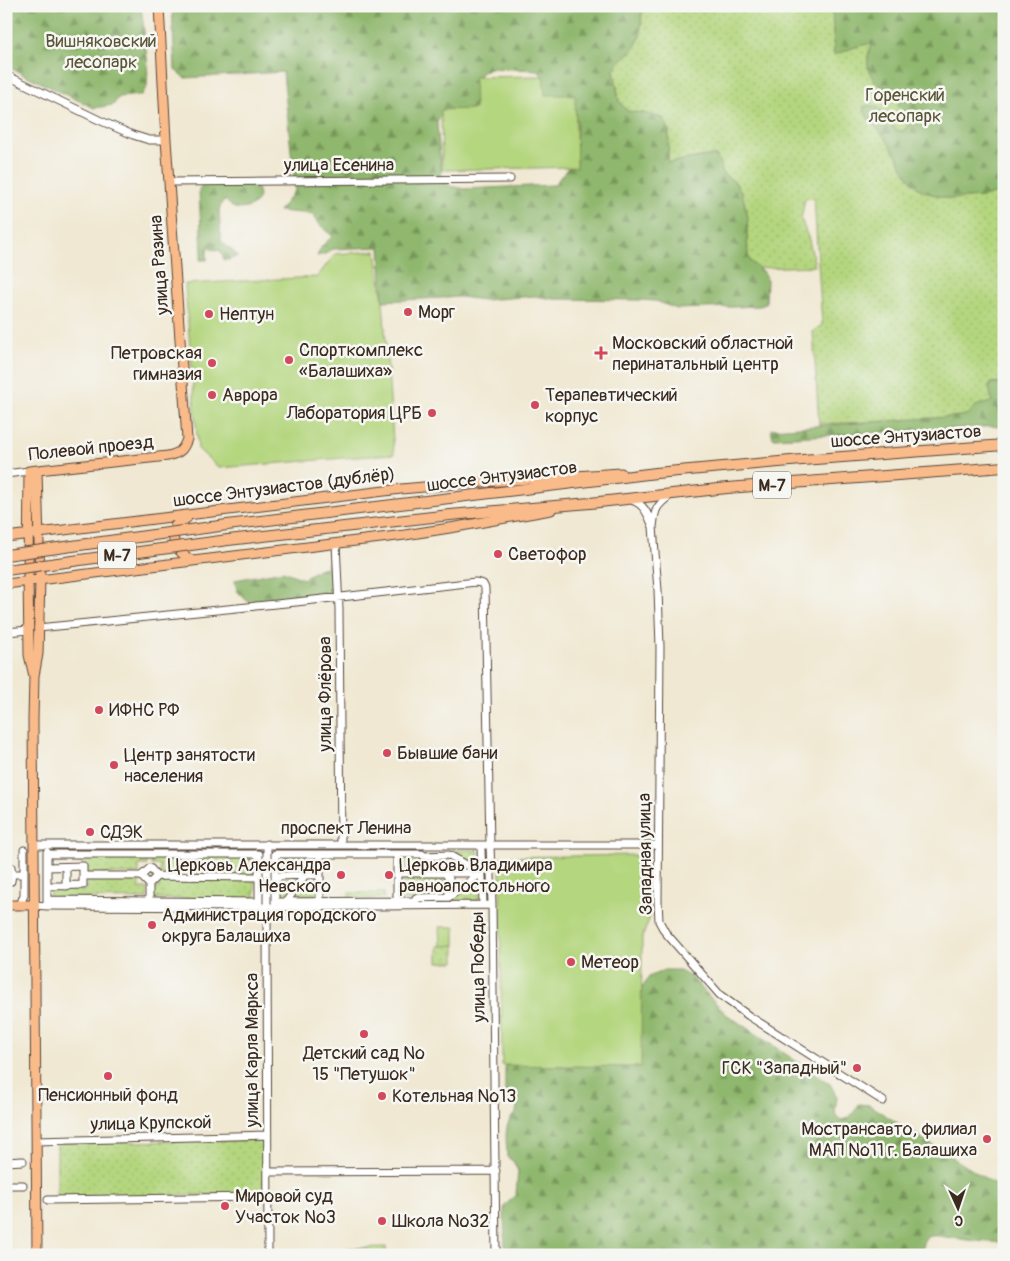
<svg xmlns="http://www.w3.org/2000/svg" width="1010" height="1261" viewBox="0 0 1010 1261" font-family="Pangolin,sans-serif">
<defs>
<pattern id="grass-dots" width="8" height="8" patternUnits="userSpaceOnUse" patternTransform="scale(1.25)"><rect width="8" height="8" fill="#b4d67e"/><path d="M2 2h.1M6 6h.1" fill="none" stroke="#9cb86c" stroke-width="1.8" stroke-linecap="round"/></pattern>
<pattern id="forest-firs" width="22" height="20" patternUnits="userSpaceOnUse" patternTransform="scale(1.25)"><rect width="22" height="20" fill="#8fb76d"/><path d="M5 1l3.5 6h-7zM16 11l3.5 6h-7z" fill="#769559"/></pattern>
</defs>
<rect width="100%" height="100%" fill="#f6f6f2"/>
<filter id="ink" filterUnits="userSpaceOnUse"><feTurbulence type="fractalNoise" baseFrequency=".02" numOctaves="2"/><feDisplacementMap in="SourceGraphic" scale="10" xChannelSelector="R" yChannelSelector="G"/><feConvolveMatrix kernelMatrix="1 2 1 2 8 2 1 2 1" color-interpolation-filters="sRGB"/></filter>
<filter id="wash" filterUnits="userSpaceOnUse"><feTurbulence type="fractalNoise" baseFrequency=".0096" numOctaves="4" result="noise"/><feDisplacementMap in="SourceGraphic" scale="20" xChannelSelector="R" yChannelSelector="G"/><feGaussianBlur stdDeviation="1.12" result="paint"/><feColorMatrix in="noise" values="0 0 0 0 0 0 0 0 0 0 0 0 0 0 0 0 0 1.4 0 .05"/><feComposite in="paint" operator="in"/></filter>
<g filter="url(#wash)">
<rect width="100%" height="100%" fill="#f0e8d2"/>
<path fill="url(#grass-dots)" stroke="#78804e" d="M599,6H1004V416L819,424L813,331L822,325L814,198L805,199L801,219L809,240L815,266L758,268L750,261L707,156L668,163L669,129L626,112L619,101L614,70L616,66Z
M452,850H478L479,869L452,854Z
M400,854L421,858L448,857V869L446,870H408L405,866L400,864Z
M50,855H147V865H139V874H87L86,863H50Z
M151,855H255V875H160V865H151Z
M277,856H318V873H281V870H277Z
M479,876V901H451V897Z
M408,877H446L448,896L414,900H400V884L406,881Z
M281,878H300L285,898H277V881H281Z
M305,878H319V898H290Z
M87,879H139V888H147V899L49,898L50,890H86Z
M160,879L255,880V899H151V889L159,888Z
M349,893H384V898L349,899Z
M455,945V962H438V946Z
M264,1140V1194L57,1197V1143Z"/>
<path fill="url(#forest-firs)" stroke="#657046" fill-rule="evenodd" d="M6,6H141L148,66L147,87L141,95L119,97L113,105L94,108L6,66Z
M172,6H647L642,12L640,38L632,51L620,61L614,70L619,101L627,111L643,113L663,118L669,129L668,163L707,156H716L720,164L724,175L735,182L742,193L748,217L747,230L748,255L750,261L764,273L767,279L766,304L760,306L677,309L656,301L639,300L553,299L535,296L484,300L460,297L383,301L380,247L333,249L325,254L317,256L322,246L333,236C324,230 318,224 313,214L279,211L295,190L283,72L185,78L175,70ZM489,68L538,70L543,77L545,104L572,114L577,121L576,158L554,185L464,189L450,186L442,178L437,124L438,119L443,115H478L477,83L480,74Z
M832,6H1004V191L983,197L950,199L928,193L918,188L914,184L907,175L897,156L885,138L867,117L863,107C879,100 888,119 896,130L902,131L907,128C908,124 909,120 907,116C906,110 900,109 898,103C897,98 899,93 893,89C889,87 885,88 881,86C866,77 865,58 872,43L858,46L834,55Z
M205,183L253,184C271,201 243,215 231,206C230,205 226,201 225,200L222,202L219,210L221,241L238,256L229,260H224L221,251L207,248V260H200L202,253L199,190L201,186Z
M1002,382H1004V405L999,409C998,416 1000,419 1000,426L773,438L771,429L961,416L969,414C976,401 982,407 992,401L989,387L990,383Z
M331,558L333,560L335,593L247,601L237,591L235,580L283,571L303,579L318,569L326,567Z
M664,970H678L691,977L726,1014L830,1084L837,1097L835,1113L839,1120C851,1120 853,1113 859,1104L869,1105L1004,1190V1242C986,1243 969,1240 952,1238C945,1237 934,1234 928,1237C921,1240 922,1249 924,1255H505L504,1207L516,1194L518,1171L513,1161L507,1157C507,1141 502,1124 516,1113L517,1107L514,1101L505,1097V1065L640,1067L641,990L649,977Z"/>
<path fill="#b4d67e" stroke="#78804e" d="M543,76L545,95H575L577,167L442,170L441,110L475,109L474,77Z
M376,251L383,301L394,454L219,468L198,449L185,284L317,277L335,254Z
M641,855L647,863L650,917L642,938L641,1067L502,1065L500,857Z
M440,927H455V945L441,946Z
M386,1247V1255H347V1248Z"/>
</g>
<g filter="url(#ink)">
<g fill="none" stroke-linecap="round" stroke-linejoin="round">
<defs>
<path id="minor" d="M6,75L99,120L133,135L149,140H166
M169,182L510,179
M6,474L29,471
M631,500C645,504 648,515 653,527C655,508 656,506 672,494
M653,527L658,590L660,647L658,901L659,921L665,932L720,995L749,1016L883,1101
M336,543L339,609L341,845
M38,628L296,602L476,582L483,584L485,588L490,845L492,905L496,1255
M6,632L29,630
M267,844V916L268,1255
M34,845H658
M481,849L483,903
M47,852V902
M47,854H259V902L47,900
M397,854H422L424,856L449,855L481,873L449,897
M6,867H11L12,874
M47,867L83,866V885L47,886
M66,867V886
M449,870H452L454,873H479
M397,873V901L275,902V854H397V873H447
M305,875H320V901
M320,875V854
M83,876H141L150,868L157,876L149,884L141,876
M157,876L259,877
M275,880L280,876L305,875L286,902
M6,881H11L12,874H24
M149,884V900
M22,900L24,895V850
M397,901H416V898L449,897V878L447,876V873
M34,905L47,906L267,907L492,905
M36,1141L267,1135
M6,1162L23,1161
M268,1172L496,1171
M6,1185H23
M48,1200L259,1197"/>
<path id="major" d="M37,470L40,579L38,654L34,676L33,720L37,1255
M187,518L175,526C169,543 179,553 193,561
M6,537L401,489L469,483L621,473
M6,584L405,535L456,527L551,510
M34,676L29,655L28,573L29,471L168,456C179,453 183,451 187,439L166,140L159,6
M6,905H34"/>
<path id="highway" d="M227,525L656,473L802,460L1004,445
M228,540L450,515L590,503L727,488L1004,467"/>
</defs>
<use href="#minor" stroke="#564639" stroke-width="9"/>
<use href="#major" stroke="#564639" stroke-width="11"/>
<use href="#highway" stroke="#564639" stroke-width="12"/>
<use href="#minor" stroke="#fff" stroke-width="7"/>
<use href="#major" stroke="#fabb8b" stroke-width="9"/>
<use href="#highway" stroke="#fabb8b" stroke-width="10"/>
<defs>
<path id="highway-bridge" d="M6,555L227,525
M6,570L228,540"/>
</defs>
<use href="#highway-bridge" stroke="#564639" stroke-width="12" stroke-linecap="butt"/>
<use href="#highway-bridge" stroke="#fabb8b" stroke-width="10"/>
</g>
</g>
<g fill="#d1495b" stroke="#f6f6f2" stroke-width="2">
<circle cx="408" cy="312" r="5"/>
<circle cx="209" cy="314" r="5"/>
<path d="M598.5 345.5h5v5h5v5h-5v5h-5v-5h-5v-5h5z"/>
<circle cx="289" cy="360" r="5"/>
<circle cx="212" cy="363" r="5"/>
<circle cx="212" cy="395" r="5"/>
<circle cx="535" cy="405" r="5"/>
<circle cx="432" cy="413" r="5"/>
<circle cx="498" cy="554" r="5"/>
<circle cx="99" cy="710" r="5"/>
<circle cx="387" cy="753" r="5"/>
<circle cx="114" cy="765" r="5"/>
<circle cx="90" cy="832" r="5"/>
<circle cx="341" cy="875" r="5"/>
<circle cx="389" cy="875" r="5"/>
<circle cx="152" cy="925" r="5"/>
<circle cx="571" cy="962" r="5"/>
<circle cx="364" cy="1034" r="5"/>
<circle cx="857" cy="1068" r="5"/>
<circle cx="108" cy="1076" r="5"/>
<circle cx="382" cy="1096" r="5"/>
<circle cx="987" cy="1139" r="5"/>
<circle cx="225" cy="1206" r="5"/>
<circle cx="382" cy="1221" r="5"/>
</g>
<g text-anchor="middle" stroke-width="5" stroke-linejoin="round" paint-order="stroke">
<g fill="#f6f6f2" stroke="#73675e" stroke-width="1">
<rect x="753" y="471.5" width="38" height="27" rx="4"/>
<rect x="98" y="541.5" width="38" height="27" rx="4"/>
</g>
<g font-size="16" font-weight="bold" fill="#3b2a1e">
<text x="772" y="491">М-7</text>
<text x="117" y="561">М-7</text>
</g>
<g font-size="18" fill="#595536" stroke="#f6f6f2">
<text x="101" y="47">Вишняковский<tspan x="101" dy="21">лесопарк</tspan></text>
<text x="905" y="101">Горенский<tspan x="905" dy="21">лесопарк</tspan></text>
</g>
<g font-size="18" fill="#3b2a1e" stroke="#f6f6f2">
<text x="339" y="171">улица Есенина</text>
<text transform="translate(159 265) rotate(-94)" y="6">улица Разина</text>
<text transform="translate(906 436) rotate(-4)" y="6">шоссе Энтузиастов</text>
<text transform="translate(91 448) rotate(-6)" y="6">Полевой проезд</text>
<text transform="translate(502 476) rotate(-7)" y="6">шоссе Энтузиастов</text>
<text transform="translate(284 487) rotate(-7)" y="6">шоссе Энтузиастов (дублёр)</text>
<text transform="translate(325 694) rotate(-90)" y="6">улица Флёрова</text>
<text x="346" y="834">проспект Ленина</text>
<text transform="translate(645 854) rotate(-91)" y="6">Западная улица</text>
<text transform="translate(478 967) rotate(-91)" y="6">улица Победы</text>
<text transform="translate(252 1050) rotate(-90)" y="6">улица Карла Маркса</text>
<text transform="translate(151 1123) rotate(-1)" y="6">улица Крупской</text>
</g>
<g font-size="18" fill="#3b2a1e" stroke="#f6f6f2" text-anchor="start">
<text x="418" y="318">Морг</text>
<text x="219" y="320">Нептун</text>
<text x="612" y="349">Московский областной<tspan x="612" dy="21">перинатальный центр</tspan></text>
<text x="299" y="356">Спорткомплекс<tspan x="299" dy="21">«Балашиха»</tspan></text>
<text x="202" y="359" text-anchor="end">Петровская<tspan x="202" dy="21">гимназия</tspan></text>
<text x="222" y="401">Аврора</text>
<text x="545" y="401">Терапевтический<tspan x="545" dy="21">корпус</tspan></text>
<text x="422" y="419" text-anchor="end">Лаборатория ЦРБ</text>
<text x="508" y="560">Светофор</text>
<text x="109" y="716">ИФНС РФ</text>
<text x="397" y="759">Бывшие бани</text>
<text x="124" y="761">Центр занятости<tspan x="124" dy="21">населения</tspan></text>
<text x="100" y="838">СДЭК</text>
<text x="331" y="871" text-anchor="end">Церковь Александра<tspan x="331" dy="21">Невского</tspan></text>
<text x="399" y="871">Церковь Владимира<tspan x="399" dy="21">равноапостольного</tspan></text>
<text x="162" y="921">Администрация городского<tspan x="162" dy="21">округа Балашиха</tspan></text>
<text x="581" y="968">Метеор</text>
<text x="364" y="1059" text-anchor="middle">Детский сад №<tspan x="364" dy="21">15 "Петушок"</tspan></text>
<text x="847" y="1074" text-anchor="end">ГСК "Западный"</text>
<text x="108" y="1101" text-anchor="middle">Пенсионный фонд</text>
<text x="392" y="1102">Котельная №13</text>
<text x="977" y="1135" text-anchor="end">Мострансавто, филиал<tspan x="977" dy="21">МАП №11 г. Балашиха</tspan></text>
<text x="235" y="1202">Мировой суд<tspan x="235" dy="21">Участок №3</tspan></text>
<text x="392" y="1227">Школа №32</text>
</g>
</g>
<rect width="1010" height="1261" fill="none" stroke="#f6f6f2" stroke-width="25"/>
<g transform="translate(958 1208) rotate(177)" stroke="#f6f6f2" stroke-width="4" paint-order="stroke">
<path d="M0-4L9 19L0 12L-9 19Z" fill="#3b2a1e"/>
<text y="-8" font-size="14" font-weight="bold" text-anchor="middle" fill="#3b2a1e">С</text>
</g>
</svg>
